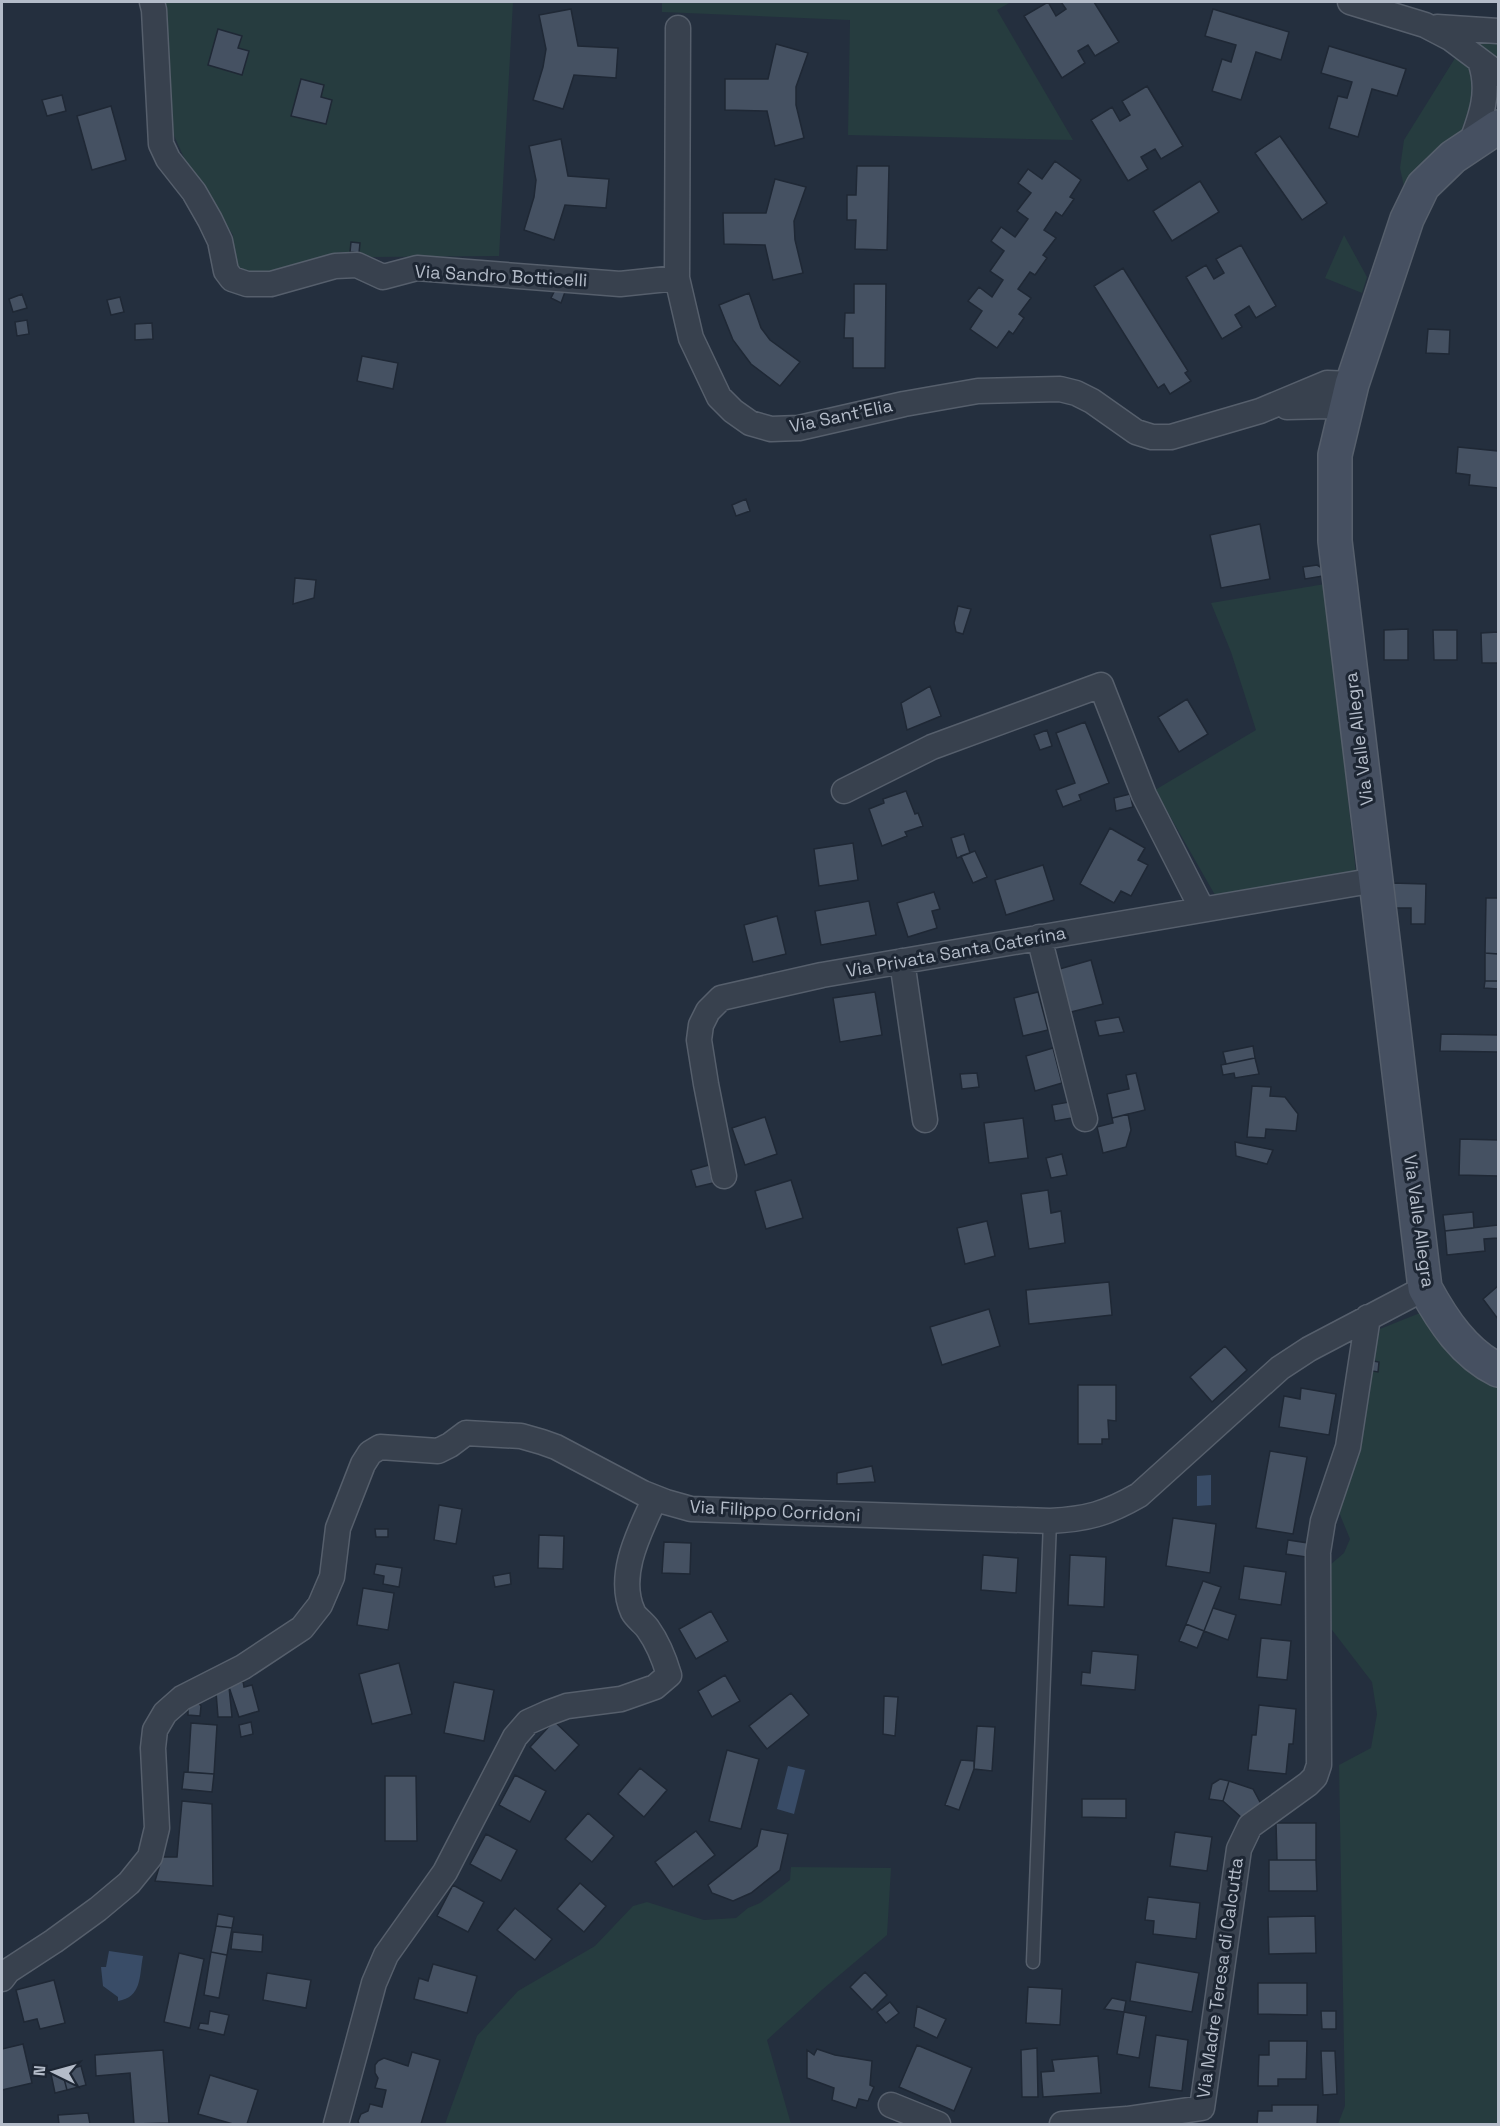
<svg xmlns="http://www.w3.org/2000/svg" width="1500" height="2126" viewBox="0 0 1500 2126" font-family="'Space Grotesk',sans-serif">
<rect width="100%" height="100%" fill="#242f3e"/>
<path fill="#263c3f" d="M162,2H513L499,256L372,257L342,252L329,254L290,270L265,275L246,274L234,262L233,235L190,171L167,120Z
M662,2H1011L997,10L1073,140L848,135L850,20L662,12Z
M1480,39L1498,40V63L1477,48Z
M1457,55L1473,73L1476,86L1462,130L1425,159L1404,187L1400,168L1404,140Z
M1344,235L1367,277L1362,293L1325,278Z
M1325,584L1356,874L1215,895L1155,790L1256,730L1231,652L1211,603Z
M1420,1313L1450,1353L1498,1385V2124H1338L1345,2106L1339,1765L1371,1748L1377,1714L1372,1682L1329,1626L1330,1565L1344,1553L1350,1539L1338,1510L1372,1371L1378,1372L1379,1362L1373,1361L1380,1329Z
M791,1867L891,1868L887,1935L823,1989L767,2040L791,2124H445L477,2036L518,1991L595,1946L633,1906L647,1902L704,1920L736,1918L748,1908L760,1903L790,1880Z"/>
<path fill="#394c67" d="M1211,1475V1505L1197,1506V1476Z
M788,1766L805,1770L794,1814L777,1809Z
M109,1951L143,1956C139,1977 142,1997 118,2001V1997L103,1986L101,1967H106Z"/>
<path fill="#455162" stroke="#1f2835" stroke-width="1.5" d="M1048,2L1056,16L1066,9L1061,2H1094L1119,42L1095,56L1088,45L1078,51L1085,63L1062,78L1024,16Z
M571,9L578,46L618,48L616,78L574,75L563,109L533,100L543,67L546,49L539,15Z
M1213,9L1289,32L1281,60L1256,52L1241,100L1212,91L1222,59L1231,62L1236,45L1205,36Z
M218,29L242,36L238,48L249,51L242,75L208,65Z
M776,44L808,53L796,87V105L804,138L775,146L767,111L725,110V79H768Z
M1329,46L1406,69L1397,96L1372,89L1358,137L1329,128L1338,96L1347,98L1352,82L1321,73Z
M301,79L324,85L321,97L332,100L326,124L291,116Z
M1147,86L1183,146L1161,159L1155,149L1141,157L1148,169L1128,181L1091,120L1112,107L1120,121L1130,115L1122,101Z
M62,95L66,111L47,116L42,100Z
M111,106L126,160L92,170L77,116Z
M1280,136L1327,203L1302,220L1255,153Z
M561,139L568,176L609,179L606,208L565,205L554,240L524,230L534,197L536,180L529,146Z
M1055,161L1081,180L1070,197L1074,199L1062,216L1056,212L1044,230L1056,238L1043,255L1047,258L1035,275L1030,272L1018,289L1031,298L1019,314L1024,318L1013,334L1009,331L997,348L970,329L982,311L968,301L979,287L992,297L1003,280L990,271L1004,251L991,241L1001,227L1015,237L1028,219L1017,211L1031,193L1018,183L1028,169L1042,179Z
M857,166H889L887,250L855,249L856,220H847V195H856Z
M775,179L806,187L794,221L795,240L803,273L773,280L765,245L724,244L723,213H766Z
M1200,181L1219,212L1172,241L1153,211Z
M351,242L360,243L359,253L350,252Z
M1241,245L1276,306L1256,318L1249,306L1235,315L1242,327L1222,339L1186,277L1206,265L1214,279L1224,273L1216,259Z
M1123,268L1188,371L1185,373L1191,381L1170,394L1164,384L1158,388L1094,286Z
M854,284H886L885,368H853V338H844L845,313H854Z
M556,288L565,292L561,303L551,298Z
M749,293L761,328L770,340L800,362L780,386L751,364L733,340L719,305Z
M22,294L27,308L13,312L9,299Z
M120,297L124,312L111,315L107,300Z
M27,320L29,334L17,336L15,322Z
M152,323L153,339L135,340V324Z
M1428,329L1450,330L1449,354L1426,353Z
M362,356L398,363L393,389L357,381Z
M1458,447L1498,451V488L1469,485L1470,475L1456,473Z
M746,499L750,511L736,516L732,505Z
M1260,524L1270,579L1221,588L1210,535Z
M1317,565L1322,568L1323,576L1305,579L1303,567Z
M295,578L316,580L314,598L293,604Z
M958,606L971,609L963,634L956,632L954,623Z
M1408,629V660H1384V630Z
M1433,630H1457V660H1434Z
M1498,632V663H1482L1481,633Z
M930,686L941,716L907,730L901,703Z
M1187,699L1208,734L1179,752L1158,717Z
M1085,722L1109,783L1079,795L1081,800L1063,807L1056,790L1075,783L1056,733Z
M1047,730L1052,746L1040,750L1034,735Z
M906,791L915,814L918,813L923,826L905,832L907,836L882,846L869,809L884,803L883,799Z
M1130,794L1133,807L1116,811L1114,798Z
M1110,828L1145,848L1138,860L1148,865L1131,896L1121,891L1114,903L1080,884Z
M964,834L970,853L957,858L951,838Z
M853,843L858,880L819,886L814,849Z
M975,851L987,877L973,883L961,856Z
M1043,865L1054,900L1006,915L995,880Z
M1391,883L1426,884L1425,924H1411V908H1391Z
M934,892L940,909L932,911L937,928L908,937L897,903Z
M1486,898H1498V954L1485,953Z
M869,901L876,935L821,945L815,911Z
M777,916L786,954L753,962L744,925Z
M1485,953L1498,954V981H1485Z
M1091,960L1103,1004L1067,1013L1056,970Z
M1485,981H1498V989L1484,988Z
M875,992L882,1035L840,1042L833,998Z
M1038,992L1048,1030L1023,1036L1014,998Z
M1119,1017L1124,1032L1099,1036L1095,1021Z
M1441,1034L1498,1035V1052L1440,1051Z
M1253,1046L1255,1058L1226,1064L1223,1052Z
M1053,1048L1062,1083L1035,1091L1026,1056Z
M1255,1058L1259,1074L1235,1078L1234,1073L1223,1075L1221,1065Z
M977,1073L979,1087L962,1089L960,1074Z
M1136,1073L1145,1110L1112,1118L1107,1094L1129,1089L1126,1075Z
M1252,1086L1271,1087L1270,1096L1285,1097L1298,1114L1296,1131L1266,1129L1265,1138L1247,1137Z
M1069,1102L1072,1118L1055,1121L1052,1105Z
M1128,1114L1131,1130L1126,1147L1103,1153L1097,1127L1113,1123L1112,1118Z
M765,1117L777,1154L745,1165L732,1128Z
M1023,1118L1028,1158L989,1163L984,1123Z
M1460,1139L1498,1140V1176L1459,1175Z
M1235,1142L1273,1150L1267,1164L1236,1156Z
M1062,1154L1067,1175L1051,1178L1046,1158Z
M709,1165L713,1183L696,1187L691,1170Z
M791,1180L803,1218L766,1229L755,1191Z
M1048,1190L1051,1213L1061,1211L1065,1243L1029,1249L1021,1194Z
M1473,1212L1474,1228L1445,1231L1443,1215Z
M987,1221L995,1256L965,1264L957,1228Z
M1498,1225V1238L1484,1239L1485,1251L1447,1255L1445,1231Z
M1109,1282L1112,1315L1029,1324L1026,1290Z
M1498,1286V1319L1483,1299Z
M989,1309L1000,1346L942,1365L930,1327Z
M1225,1346L1247,1370L1212,1402L1190,1377Z
M1373,1361L1379,1362L1378,1372L1372,1371Z
M1078,1385H1116V1421L1108,1420L1109,1439H1102V1444H1078Z
M1301,1388L1336,1394L1329,1435L1279,1427L1284,1396L1300,1399Z
M1270,1451L1307,1457L1293,1534L1256,1528Z
M872,1466L875,1482L837,1484V1473Z
M439,1505L462,1509L456,1544L434,1540Z
M1173,1518L1216,1524L1210,1573L1166,1566Z
M375,1529H388V1537H376Z
M539,1535L564,1536L563,1569L538,1568Z
M1288,1540L1308,1543L1306,1557L1286,1554Z
M664,1542L691,1543L690,1574L662,1573Z
M983,1555L1018,1558L1016,1593L981,1590Z
M1070,1555L1106,1557L1104,1607L1068,1605Z
M376,1564L402,1568L399,1587L383,1584L384,1576L374,1574Z
M1244,1566L1286,1572L1281,1605L1239,1599Z
M510,1573L511,1584L495,1587L493,1576Z
M1203,1581L1221,1587L1204,1631L1186,1624Z
M363,1588L394,1593L388,1630L357,1625Z
M1213,1608L1236,1615L1228,1640L1204,1631Z
M711,1611L728,1641L696,1659L679,1629Z
M1186,1624L1204,1631L1197,1648L1179,1641Z
M1261,1638L1291,1641L1287,1680L1257,1677Z
M1092,1651L1138,1655L1135,1690L1081,1685L1082,1672L1090,1673Z
M399,1663L412,1714L372,1724L359,1674Z
M725,1675L740,1701L712,1717L698,1691Z
M243,1681L244,1687L252,1685L259,1711L239,1717L229,1687Z
M454,1682L494,1690L484,1741L444,1733Z
M229,1687L232,1717H218L216,1692Z
M791,1693L809,1715L767,1749L749,1726Z
M884,1696L898,1697L895,1736L883,1734Z
M197,1700L201,1706L200,1716L188,1715V1704Z
M1259,1705L1296,1709L1293,1744H1289L1286,1774L1248,1770L1252,1735H1256Z
M554,1721L579,1745L555,1771L530,1747Z
M251,1722L253,1734L241,1737L239,1725Z
M191,1723L217,1725L214,1774L188,1772Z
M977,1726L995,1727L992,1771L974,1769Z
M727,1750L759,1759L741,1829L709,1821Z
M961,1760L974,1761V1769L959,1810L945,1805Z
M640,1768L667,1790L644,1817L618,1794Z
M184,1772L214,1774L212,1792L182,1789Z
M515,1775L546,1791L530,1822L499,1805Z
M385,1776H416L417,1841H385Z
M1220,1779L1229,1781L1223,1801L1209,1799L1212,1784Z
M1229,1781L1253,1789L1261,1804L1242,1818L1223,1801Z
M1082,1799H1126V1818L1082,1817Z
M182,1801L212,1804L213,1886L155,1881L162,1857H177Z
M588,1813L614,1836L592,1862L565,1839Z
M1276,1823H1316V1860H1277Z
M761,1829L788,1834L780,1870L751,1893L733,1901L712,1893L708,1885L757,1846Z
M696,1831L715,1855L673,1887L655,1862Z
M1175,1832L1212,1837L1207,1871L1170,1866Z
M486,1834L517,1850L501,1881L470,1864Z
M1269,1860H1316L1317,1891H1269Z
M580,1883L606,1906L584,1932L557,1909Z
M453,1885L484,1902L468,1932L437,1916Z
M1148,1897L1200,1903L1196,1939L1153,1934L1154,1921L1145,1920Z
M515,1908L552,1939L535,1960L497,1930Z
M218,1914L234,1917L232,1928L216,1926Z
M1315,1916L1316,1953L1269,1954L1268,1917Z
M216,1926L232,1928L227,1955L211,1952Z
M233,1932L263,1935L262,1952L231,1949Z
M211,1952L227,1955L219,1998L204,1995Z
M179,1953L204,1959L190,2028L164,2022Z
M1136,1962L1199,1973L1192,2012L1130,2001Z
M433,1964L477,1976L467,2013L414,1999L419,1978L428,1981Z
M865,1972L887,1995L872,2010L850,1987Z
M267,1973L311,1980L306,2008L263,2000Z
M54,1980L65,2023L40,2029L37,2019L24,2022L16,1990Z
M1258,1983H1307V2015L1258,2014Z
M1028,1987L1062,1989L1060,2025L1026,2023Z
M1112,1998L1126,2001L1124,2012L1104,2009Z
M890,2002L899,2013L886,2023L877,2012Z
M917,2006L946,2019L937,2038L914,2027Z
M210,2011L229,2015L224,2035L198,2029L200,2023L208,2024Z
M1321,2011H1336V2029H1322Z
M1124,2012L1146,2016L1139,2058L1117,2054Z
M1156,2035L1188,2040L1182,2091L1149,2087Z
M1269,2041H1307L1306,2079H1278V2086H1258L1259,2055H1269Z
M23,2044L32,2083L2,2090V2049Z
M917,2045L972,2068L954,2111L899,2087Z
M1037,2048L1038,2097H1022L1021,2050Z
M817,2049L835,2055L872,2061L870,2085L874,2087L868,2101L859,2099L856,2108L832,2100L834,2088L807,2078V2050L814,2055Z
M163,2050L169,2123L134,2124L130,2073L96,2076L95,2055Z
M1321,2051H1335L1337,2094L1323,2095Z
M412,2052L440,2060L421,2124H359L358,2121L361,2114L368,2111L370,2104L382,2107L386,2090L375,2088L378,2078L375,2073V2065L378,2061L384,2058L408,2066Z
M1098,2056L1101,2093L1043,2097L1041,2072L1054,2071L1052,2060Z
M81,2066L86,2085L67,2090L62,2071Z
M62,2071L67,2090L55,2093L51,2074Z
M210,2075L258,2090L247,2124H233L198,2114Z
M1272,2105H1318L1317,2124H1257L1258,2111H1272Z
M88,2113L90,2124H59L58,2115Z"/>
<g fill="none" stroke-linecap="round" stroke-linejoin="round">
<defs>
<path id="service" d="M1033,1962L1050,1521"/>
<path id="minor" d="M152,2L154,10L161,144L168,159L194,192L210,220L220,241L226,271L232,279L247,284H271L335,266L357,265L383,277L417,268L620,284L677,278
M1350,2L1425,25L1450,38L1498,74
M1437,27L1498,31
M678,28L677,278L691,338L719,397L733,411L750,423L771,429L799,428L904,404L978,391L1060,389L1076,393L1092,401L1136,432L1152,437H1171L1260,411L1327,383L1352,384
M1470,146C1481,117 1491,91 1480,61
M1287,407L1330,406L1344,412
M844,791L932,747L1101,685L1144,795L1202,909
M1039,937L1085,1119
M902,961L925,1120
M724,1176L706,1084L699,1040L701,1025L708,1011L721,998L822,975L1376,880
M2,1979L8,1971L54,1941L98,1909L129,1883L150,1857L157,1828L153,1748L155,1730L165,1713L182,1698L243,1667L302,1628L320,1605L332,1577L338,1528L363,1464L370,1453L380,1447L438,1451L450,1445L466,1433L521,1436L542,1442L556,1447L643,1493L666,1502L691,1509L1050,1521C1087,1519 1106,1514 1139,1495L1280,1368L1309,1349L1425,1288
M891,2105L938,2124
M336,2124L374,1983L386,1955L445,1872L515,1737L528,1722L548,1713L567,1706L621,1699L655,1687L669,1675C664,1658 658,1643 648,1629C644,1623 636,1618 633,1612C616,1575 640,1531 655,1498
M1062,2124L1127,2119L1202,2108L1239,1849L1250,1826L1308,1784L1315,1777L1319,1765L1318,1552L1323,1521L1348,1447L1368,1317"/>
<path id="secondary" d="M1498,127L1453,157L1423,186L1407,219L1352,384L1335,455V541L1425,1288C1443,1321 1464,1353 1498,1370"/>
</defs>
<use href="#service" stroke="#565f6c" stroke-width="15"/>
<use href="#minor" stroke="#565f6c" stroke-width="27"/>
<use href="#secondary" stroke="#565f6c" stroke-width="36"/>
<use href="#service" stroke="#38414e" stroke-width="12"/>
<use href="#minor" stroke="#38414e" stroke-width="24"/>
<use href="#secondary" stroke="#465061" stroke-width="33"/>
</g>
<g text-anchor="middle" stroke-width="6" stroke-linejoin="round" paint-order="stroke">
<g font-size="18" fill="#b4bcc9" stroke="#1d2633">
<text transform="translate(501 276) rotate(3)" y="6">Via Sandro Botticelli</text>
<text transform="translate(841 416) rotate(-12)" y="6">Via Sant'Elia</text>
<text transform="translate(1359 739) rotate(-97)" y="6">Via Valle Allegra</text>
<text transform="translate(956 952) rotate(-10)" y="6">Via Privata Santa Caterina</text>
<text transform="translate(1419 1221) rotate(82)" y="6">Via Valle Allegra</text>
<text transform="translate(775 1511) rotate(3)" y="6">Via Filippo Corridoni</text>
<text transform="translate(1220 1978) rotate(-82)" y="6">Via Madre Teresa di Calcutta</text>
</g>
</g>
<rect width="1500" height="2126" fill="none" stroke="#b4bcc9" stroke-width="6"/>
<g transform="translate(54 2072) rotate(275)" stroke="#1d2633" stroke-width="4.5" paint-order="stroke">
<path d="M0-4.5L10 22L0 15L-10 22Z" fill="#b4bcc9"/>
<text y="-9" font-size="16" font-weight="bold" text-anchor="middle" fill="#b4bcc9">N</text>
</g>
</svg>
